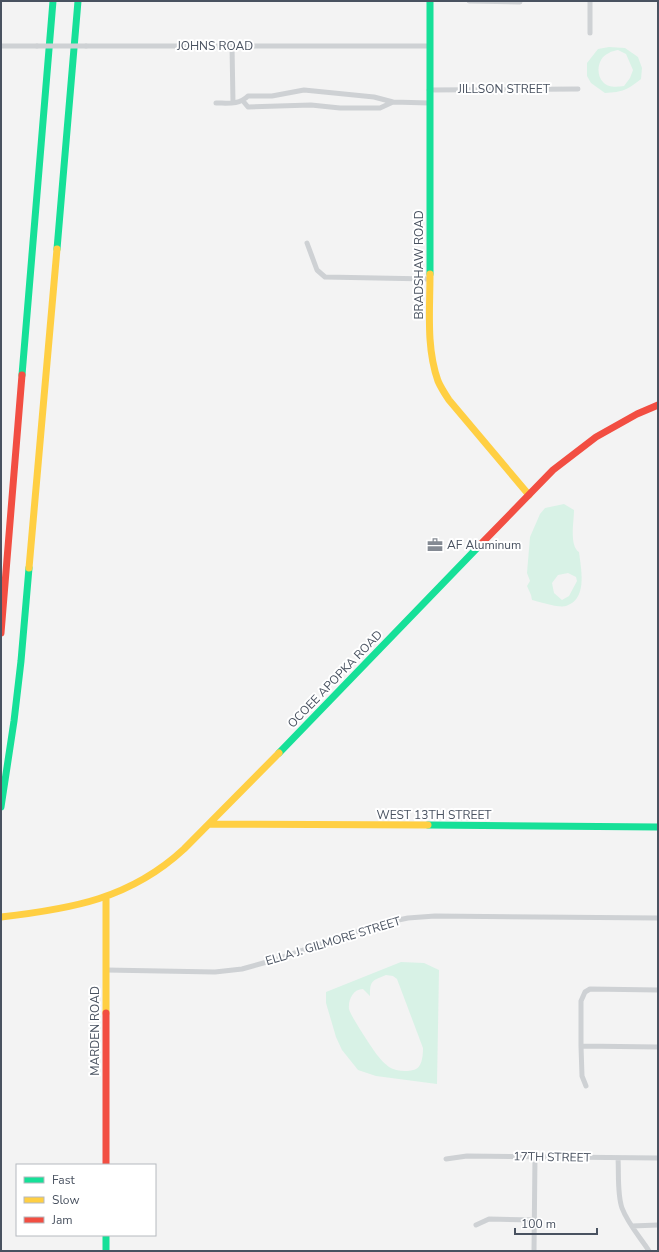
<svg xmlns="http://www.w3.org/2000/svg" width="659" height="1252" viewBox="0 0 659 1252" font-family="'Nunito Sans',sans-serif">
<rect width="100%" height="100%" fill="#f3f3f3"/>
<path fill="#d8f2e6" fill-rule="evenodd" d="M609,47L625,48L638,57L642,68L641,79C627,90 623,92 605,93L591,83L587,76V63L598,49ZM618,50L626,54L633,70L630,78L624,86C617,87 608,88 603,82C595,74 598,57 609,53C611,51 615,51 618,50Z
M564,504L574,510C574,522 569,545 579,552C581,569 588,599 566,606C558,608 540,602 532,600L531,595L527,586L530,581L527,573L530,537L540,514L545,508ZM568,573L576,577L577,581L569,596L562,600L554,593L552,583L558,575Z
M401,962L424,963L439,970L437,1084L376,1076L358,1070L342,1050L336,1037L326,1003V992ZM386,975L393,976L397,979L423,1048C423,1056 422,1069 413,1070C406,1072 395,1071 389,1067C385,1064 381,1060 378,1056C373,1050 350,1015 349,1009C348,1000 353,989 363,989L370,996C370,980 372,981 386,975Z"/>
<g fill="none" stroke-linecap="round" stroke-linejoin="round">
<path stroke="#ced1d4" stroke-width="5" d="M469,1L520,2
M590,33V1
M1,46H37
M86,46H429
M232,46L233,103
M429,90L578,89
M243,101L248,107L311,105L340,108H380L393,102
M216,103C228,103 239,105 248,96H272L304,90L374,97L393,102L429,103
M307,243L317,270L325,277L429,279
M106,970L215,972L242,969L274,960L379,924L408,918L435,916L658,918
M658,990L590,989L585,992L581,1001V1046L658,1047
M581,1046L582,1076L586,1086
M618,1158C619,1173 617,1194 622,1208C628,1224 640,1237 649,1251
M446,1159L467,1156L658,1158
M476,1225L489,1219L534,1220
M632,1226L658,1225
M534,1251L535,1156"/>
<path stroke="#16e098" stroke-width="7" d="M430,1V274
M57,249L78,1
M22,375L53,1
M279,753L480,545
M1,807L14,721L21,661L29,568
M428,825L658,827
M106,1235V1251"/>
<path stroke="#ffcf43" stroke-width="7" d="M430,274C430,310 426,347 438,381C441,388 445,394 449,400L529,495
M29,568L57,249
M210,824L428,825
M106,898V1013
M1,917C71,909 130,899 184,849L279,753"/>
<path stroke="#f24e42" stroke-width="7" d="M480,545L553,470L596,437L637,414L658,405
M1,633L22,375
M106,1013V1165"/>
<path stroke="#ced1d4" stroke-width="5" d="M37,46H86"/>
</g>
<defs>
<symbol id="office-bare" viewBox="-9 -9 18 18"><path d="M-6-3h4V-5.5h4V-3h4V5H-6ZM-1-4.5V-3h2v-1.5ZM-6 0V1H6V0Z" fill="#848a93" stroke="#fff" stroke-width="2.5" paint-order="stroke"/></symbol>
</defs>
<g fill-rule="evenodd">
<use href="#office-bare" x="424" y="534" width="22" height="22"/>
</g>
<g text-anchor="middle" stroke-width="4" stroke-linejoin="round" paint-order="stroke">
<g font-size="12" fill="#495260" stroke="#fff">
<text x="215" y="50">JOHNS ROAD</text>
<text x="504" y="93">JILLSON STREET</text>
<text transform="translate(419 265) rotate(-90)" y="4">BRADSHAW ROAD</text>
<text transform="translate(335 679) rotate(-46)" y="4">OCOEE APOPKA ROAD</text>
<text x="434" y="819">WEST 13TH STREET</text>
<text transform="translate(333 941) rotate(-17)" y="4">ELLA J. GILMORE STREET</text>
<text transform="translate(95 1031) rotate(-90)" y="4">MARDEN ROAD</text>
<text transform="translate(552 1157) rotate(1)" y="4">17TH STREET</text>
</g>
<g font-size="12" fill="#495260" stroke="#fff" text-anchor="start">
<text x="447" y="549">AF Aluminum</text>
</g>
</g>
<rect width="659" height="1252" fill="none" stroke="#495260" stroke-width="4"/>
<rect x="16" y="1164" width="140" height="72" fill="#ffffff" stroke="#b6babf"/>
<rect x="24" y="1177" width="20" height="6" fill="#16e098" stroke="#b6babf"/>
<text x="52" y="1184" font-size="12" fill="#495260">Fast</text>
<rect x="24" y="1197" width="20" height="6" fill="#ffcf43" stroke="#b6babf"/>
<text x="52" y="1204" font-size="12" fill="#495260">Slow</text>
<rect x="24" y="1217" width="20" height="6" fill="#f24e42" stroke="#b6babf"/>
<text x="52" y="1224" font-size="12" fill="#495260">Jam</text>
<path d="M515 1228v6h82v-6" fill="none" stroke="#495260" stroke-width="2"/>
<text x="521" y="1228" font-size="12" fill="#495260" stroke="#ffffff" stroke-width="3" paint-order="stroke">100 m</text>
</svg>
